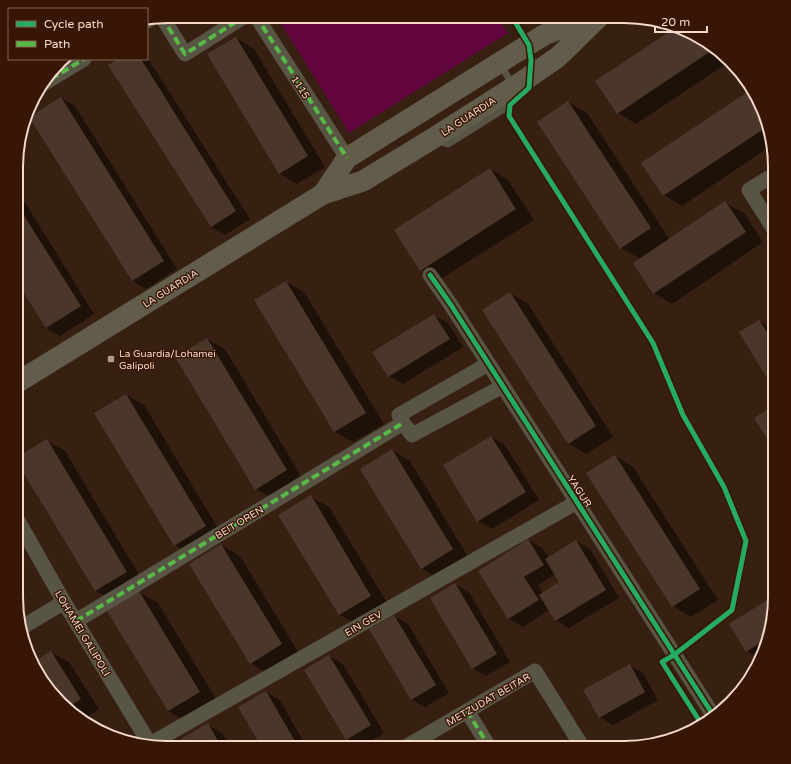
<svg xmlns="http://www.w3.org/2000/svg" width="791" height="764" viewBox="0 0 791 764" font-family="'Varela Round',sans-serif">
<rect width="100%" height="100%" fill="#372011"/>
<path fill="#63053f" d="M278,16L497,17L508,33L349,133L277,17Z"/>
<path fill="#0007" fill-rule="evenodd" d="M547,17H562L555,22Z
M676,28L699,36L729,62L636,124L618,113L597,81Z
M236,38L254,49L325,167L297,184L279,173Z
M147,57L250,219L225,235L211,227L119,59H147Z
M61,98L75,106L177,269L146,289L132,281Z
M568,102L587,113L670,240L725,203L744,213L763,242L672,304L654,293L643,256L639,258L621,248Z
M764,109L772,145L682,206L664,195Z
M490,169L508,180L534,220L439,280L421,270Z
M19,193L94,314L60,336L46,328L18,282Z
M286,282L304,292L384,424L353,442L335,432L256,300Z
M510,293L528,304L613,437L586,454L568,443Z
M775,310V316L772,312Z
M434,315L448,323L463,347L403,384L389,376Z
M759,321L773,329L775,331V385L771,383Z
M207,339L225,349L304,481L274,499L256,489Z
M126,395L144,405L223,537L193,555L175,545Z
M491,437L505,445L539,500L492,529L478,521Z
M47,441L65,451L144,583L114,601L96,591Z
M392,450L410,461L470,560L439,579L421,568Z
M615,456L633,467L718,600L691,617L673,606Z
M311,497L329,507L389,606L358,625L340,615L280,515Z
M528,540L542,548L549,558L576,541L590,549L619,598L569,628L556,620L549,610L523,627L509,619L479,571ZM555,574L560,583L543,593L538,585Z
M221,545L240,556L300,655L268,674L250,663Z
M455,584L469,592L510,662L486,676L472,668Z
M140,593L158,603L218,702L186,721L168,711Z
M775,607L761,659L747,651Z
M17,608L21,616L19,618Z
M394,616L408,624L449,693L425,707L411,699Z
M51,652L69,662L99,709L83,719L47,689L32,664Z
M329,656L343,664L384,733L360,747L347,739Z
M630,665L643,673L658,700L613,725L599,717Z
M266,692L280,700L307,748H263Z
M208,725L222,733L231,748H187Z"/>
<path fill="#4b372a" d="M675,28L699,36L714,49L617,114L595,81Z
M236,37L308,156L279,174L207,54Z
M118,59H141L236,211L211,227L108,65Z
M752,89L764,109L768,126L663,196L641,163Z
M61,97L164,261L132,281L29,117Z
M568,101L651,228L620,249L537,122Z
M490,168L516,209L420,271L394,230Z
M725,201L746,232L653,294L633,263Z
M18,206L81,306L46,328L18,284Z
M286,281L366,413L334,432L254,300Z
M510,292L596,426L568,444L482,310Z
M434,314L450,339L388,377L372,352Z
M759,320L771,338L775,336V381L770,383L739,332Z
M207,338L287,470L255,490L175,357Z
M126,394L206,526L174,546L94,413Z
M775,405V452L754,418Z
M491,436L526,492L477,522L443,465Z
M47,439L127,572L95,591L17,462V457Z
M392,449L453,549L421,569L360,469Z
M615,455L700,589L672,607L586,473Z
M311,495L371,596L339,615L278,515Z
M528,539L544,565L524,577L539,600L508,619L478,571Z
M576,540L606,590L555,621L539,595L559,582L545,559Z
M221,544L282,644L250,664L189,564Z
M455,583L497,654L472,669L430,598Z
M139,591L200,692L168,711L107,611Z
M775,595V607L766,639L746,652L729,624Z
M394,615L436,685L411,700L369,629Z
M51,651L81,699L68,707L47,689L32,663Z
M329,655L371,725L346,740L304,670Z
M630,664L645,692L599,718L583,690Z
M266,691L299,748H262L238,707Z
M208,723L222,748H185L181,739Z"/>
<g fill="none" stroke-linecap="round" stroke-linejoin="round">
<path stroke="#585544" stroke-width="7" d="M436,140L448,144L510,105L514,87L505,72L499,66"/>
<path stroke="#585544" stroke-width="15" d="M256,16L347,158
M162,17L185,54L245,16
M147,21L152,18
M41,85L84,59
M775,174L749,190L775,231
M430,275L451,305L715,718
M488,364L399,415L403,423L412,435L503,386
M17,519L64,602L151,746
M76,621L403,423
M21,628L64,602
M467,711L490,748
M150,744L577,502
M404,748L535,671L583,748"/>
<path stroke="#615d4a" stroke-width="21" d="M323,194L347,158L544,35L589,17
M18,382L323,194L363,181L432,139L529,77L558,57L599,17"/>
<path stroke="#58b947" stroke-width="4" stroke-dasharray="8 4" stroke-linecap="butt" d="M256,16L347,158
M162,17L185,54L245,16
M147,21L152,18
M41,85L84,59
M76,621L403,423
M467,711L490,748"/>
<defs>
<path id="cycleway" d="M512,17L529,45L531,60L529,88L510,105L509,116L653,343L683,415L724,487L746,541L732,610L674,655L662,662L702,725
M430,275L451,305L715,718"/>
</defs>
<use href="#cycleway" stroke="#371603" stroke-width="8"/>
<use href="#cycleway" stroke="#26ab63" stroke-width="5"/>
</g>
<rect fill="#b29889" stroke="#371603" stroke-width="1.5" x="107" y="355" width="8" height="8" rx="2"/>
<g text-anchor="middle" stroke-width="3" stroke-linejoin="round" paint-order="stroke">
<g font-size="10" fill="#f5d9ca" stroke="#371603">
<text transform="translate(301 87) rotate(57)" y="4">1115</text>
<text transform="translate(468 116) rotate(-33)" y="4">LA GUARDIA</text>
<text transform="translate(170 288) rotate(-32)" y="4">LA GUARDIA</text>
<text transform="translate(580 491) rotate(57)" y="4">YAGUR</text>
<text transform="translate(239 522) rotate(-31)" y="4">BEIT OREN</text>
<text transform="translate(363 623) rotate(-30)" y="4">EIN GEV</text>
<text transform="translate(83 633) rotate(59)" y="4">LOHAMEI GALIPOLI</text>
<text transform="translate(488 699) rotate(-30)" y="4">METZUDAT BEITAR</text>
</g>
<g font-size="10" fill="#f5d9ca" stroke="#371603" text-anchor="start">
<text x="119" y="357">La Guardia/Lohamei<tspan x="119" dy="12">Galipoli</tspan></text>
</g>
</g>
<path d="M0 0H791V764H0ZM167 23H624A144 144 0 0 1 768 167V597A144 144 0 0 1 624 741H167A144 144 0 0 1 23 597V167A144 144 0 0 1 167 23Z" fill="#371603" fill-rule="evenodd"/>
<path fill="none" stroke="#f5d9ca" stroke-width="2" d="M167 23H624A144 144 0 0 1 768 167V597A144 144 0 0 1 624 741H167A144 144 0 0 1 23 597V167A144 144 0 0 1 167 23Z"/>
<rect x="8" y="8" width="140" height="52" fill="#371603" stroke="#836453"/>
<rect x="16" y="21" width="20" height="6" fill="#26ab63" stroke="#836453"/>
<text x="44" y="28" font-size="12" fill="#f5d9ca">Cycle path</text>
<rect x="16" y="41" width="20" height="6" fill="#58b947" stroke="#836453"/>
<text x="44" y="48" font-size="12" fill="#f5d9ca">Path</text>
<path d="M655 26v6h52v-6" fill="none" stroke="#f5d9ca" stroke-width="2"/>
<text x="661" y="26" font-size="12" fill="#f5d9ca" stroke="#371603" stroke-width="3" paint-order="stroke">20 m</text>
</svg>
